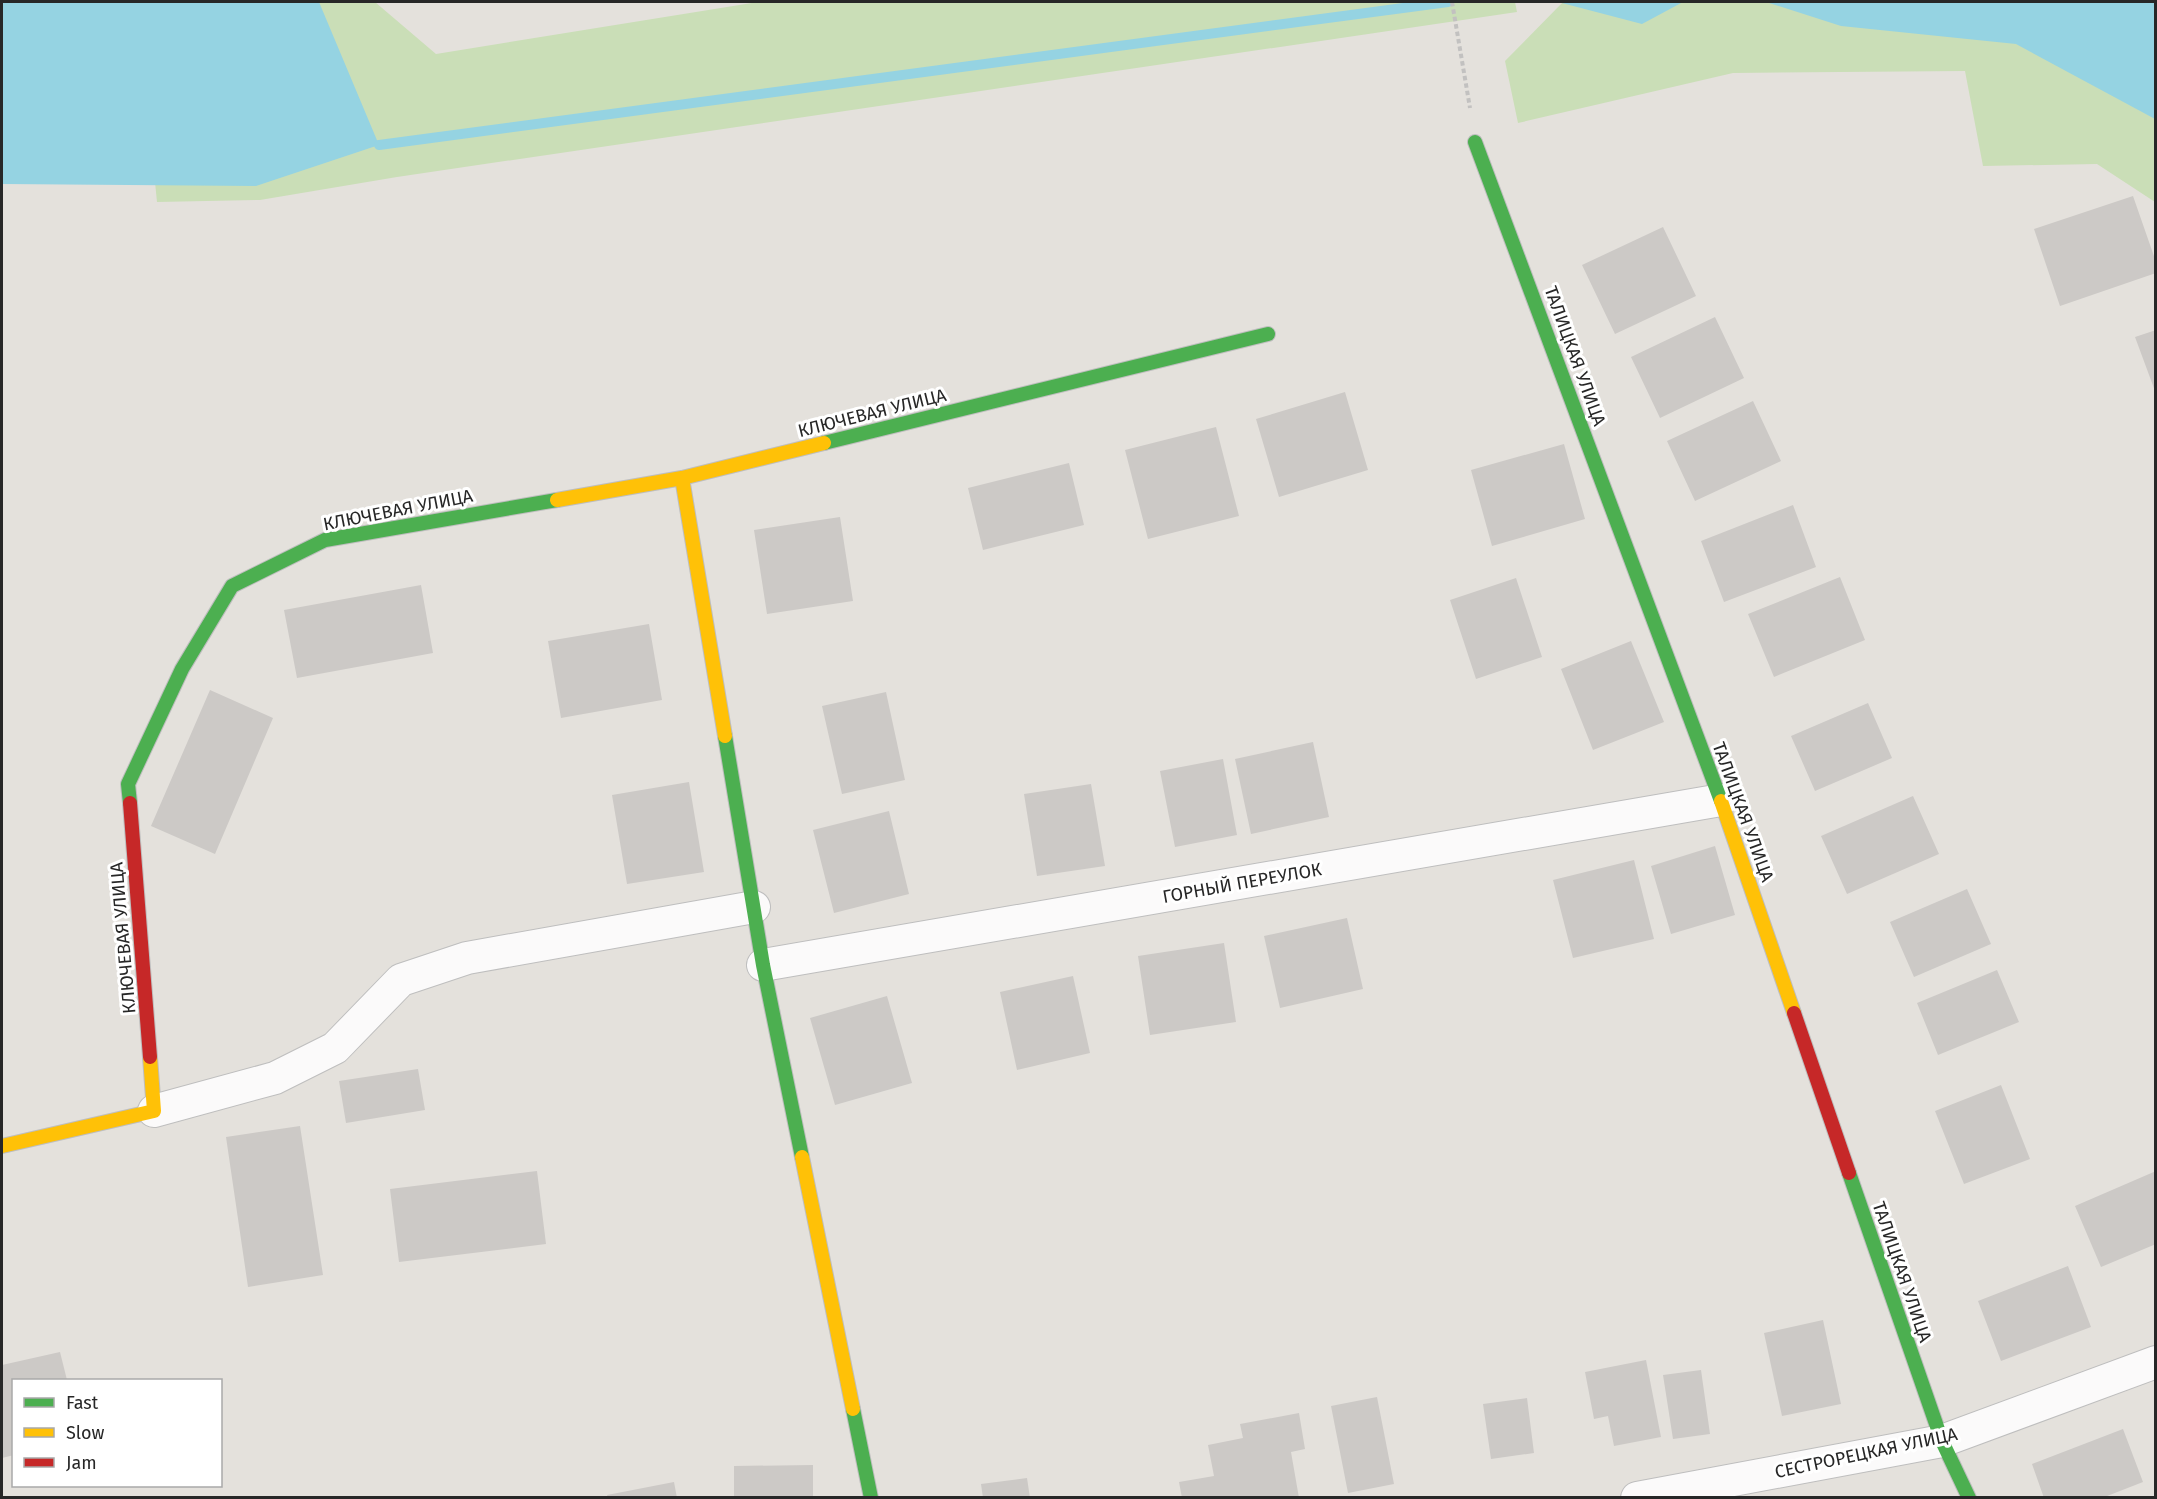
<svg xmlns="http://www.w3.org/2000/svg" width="2157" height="1499" viewBox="0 0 2157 1499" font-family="'Fira Sans',sans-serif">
<rect width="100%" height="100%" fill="#e4e1dc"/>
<path fill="#cadeb7" d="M137,2H375L436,54L758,2H1515L1517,12L397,177L260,200L157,202Z
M1563,2H2155V202L2097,164L1983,166L1965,71L1733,73L1518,123L1505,61Z"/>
<path fill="#95d3e2" d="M2,2H319L379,145L256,186L2,184Z
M1558,2H1683L1642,24Z
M1766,2H2155V119L2016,44L1841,26Z"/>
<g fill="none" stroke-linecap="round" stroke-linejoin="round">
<path stroke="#95d3e2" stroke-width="10" d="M379,145L1448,2"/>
</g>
<path fill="#ccc9c6" d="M2133,196L2156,262V273L2060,306L2034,229Z
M1663,227L1696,296L1615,334L1582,265Z
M1715,317L1744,378L1660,418L1631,357Z
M2156,330V391H2155L2135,337Z
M1345,392L1368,470L1279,497L1256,419Z
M1753,401L1781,461L1695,501L1667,441Z
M1216,427L1239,516L1148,539L1125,450Z
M1564,444L1585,519L1492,546L1471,470Z
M1069,463L1084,525L983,550L968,488Z
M1793,505L1816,567L1724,602L1701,541Z
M840,517L853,601L767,614L754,530Z
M1840,577L1865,640L1774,677L1748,614Z
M1516,578L1542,657L1476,679L1450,600Z
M421,585L433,653L297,678L284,610Z
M649,624L662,700L561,718L548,641Z
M1631,641L1664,722L1593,750L1561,669Z
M210,690L273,718L215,854L151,826Z
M886,692L905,780L842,794L822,706Z
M1868,703L1892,758L1815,791L1791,736Z
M1313,742L1329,817L1251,834L1235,759Z
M1223,759L1237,835L1175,847L1160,771Z
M689,782L704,872L627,884L612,795Z
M1091,784L1105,866L1037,876L1024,794Z
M1913,796L1939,854L1847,894L1821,836Z
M889,811L909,894L834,913L813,830Z
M1715,846L1735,915L1671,934L1651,866Z
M1634,860L1654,939L1573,958L1553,880Z
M1967,889L1991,944L1914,977L1890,922Z
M1347,918L1363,989L1280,1008L1264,936Z
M1224,943L1236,1022L1150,1035L1138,956Z
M1997,970L2019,1022L1938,1055L1917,1003Z
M1073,976L1090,1053L1017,1070L1000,992Z
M887,996L912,1083L835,1105L810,1018Z
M418,1069L425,1110L346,1123L339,1081Z
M2001,1085L2030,1159L1964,1184L1935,1111Z
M300,1126L323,1275L248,1287L226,1137Z
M537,1171L546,1244L399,1262L390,1189Z
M2156,1171V1244L2101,1267L2075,1206Z
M2068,1266L2091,1327L2001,1361L1978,1301Z
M1823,1320L1841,1404L1782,1416L1764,1333Z
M60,1352L67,1380H14V1455L2,1458V1365Z
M1646,1360L1661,1437L1614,1446L1608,1416L1594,1419L1585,1372Z
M1701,1370L1710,1434L1673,1439L1663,1375Z
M1377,1397L1394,1484L1348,1493L1331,1406Z
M1527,1398L1534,1453L1491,1459L1483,1404Z
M1299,1413L1305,1449L1291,1452L1299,1498H1182L1179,1482L1214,1476L1208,1445L1243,1438L1240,1424Z
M2123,1429L2143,1482L2102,1498H2044L2032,1464Z
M813,1465V1498H734V1466Z
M1027,1478L1030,1498H983L981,1484Z
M674,1482L677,1498H608L607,1495Z"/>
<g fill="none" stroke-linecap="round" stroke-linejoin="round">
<defs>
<path id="street" d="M763,965L1721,800
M154,1111L275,1078L335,1048L401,980L467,958L754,907
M1637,1498L1942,1441L2156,1362"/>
<path id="fast" d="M1475,142L1721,801
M824,443L1268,334
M725,736L763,965L802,1157
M130,803L128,784L182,669L232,586L325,540L557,500
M1849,1173L1942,1441L1969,1498
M853,1409L871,1498"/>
<path id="slow" d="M682,478L725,736
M557,500L682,478L824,443
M1721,801L1794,1013
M2,1146L154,1111L150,1057
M802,1157L853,1409"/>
<path id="jam" d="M130,803L150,1057
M1794,1013L1849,1173"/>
</defs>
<use href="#street" stroke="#bebebe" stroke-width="34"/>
<use href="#fast" stroke="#bebebe" stroke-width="16"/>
<use href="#slow" stroke="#bebebe" stroke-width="16"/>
<use href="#jam" stroke="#bebebe" stroke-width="16"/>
<path stroke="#c2c1c0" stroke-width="4" stroke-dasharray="4.5 3" stroke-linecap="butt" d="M1452,2L1470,108"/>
<use href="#street" stroke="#fbfafa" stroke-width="32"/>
<use href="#fast" stroke="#4caf50" stroke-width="14"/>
<use href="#slow" stroke="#ffc107" stroke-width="14"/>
<use href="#jam" stroke="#c62828" stroke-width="14"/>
</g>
<g text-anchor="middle" stroke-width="6" stroke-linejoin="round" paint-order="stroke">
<g font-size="18" fill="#272727" stroke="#fff">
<text transform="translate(1575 356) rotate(70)" y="6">ТАЛИЦКАЯ УЛИЦА</text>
<text transform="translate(872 413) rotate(-14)" y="6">КЛЮЧЕВАЯ УЛИЦА</text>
<text transform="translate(398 510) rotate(-11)" y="6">КЛЮЧЕВАЯ УЛИЦА</text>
<text transform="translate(1743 812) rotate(70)" y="6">ТАЛИЦКАЯ УЛИЦА</text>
<text transform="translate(1242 883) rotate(-10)" y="6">ГОРНЫЙ ПЕРЕУЛОК</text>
<text transform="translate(123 938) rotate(-95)" y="6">КЛЮЧЕВАЯ УЛИЦА</text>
<text transform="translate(1902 1272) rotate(71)" y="6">ТАЛИЦКАЯ УЛИЦА</text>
<text transform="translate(1866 1453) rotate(-12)" y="6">СЕСТРОРЕЦКАЯ УЛИЦА</text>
</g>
</g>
<rect width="2157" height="1499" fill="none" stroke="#272727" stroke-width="6"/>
<rect x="12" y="1379" width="210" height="108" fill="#ffffff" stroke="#a9a9a9" stroke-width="1.5"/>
<rect x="24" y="1398" width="30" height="9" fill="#4caf50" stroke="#a9a9a9" stroke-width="1.5"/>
<text x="66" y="1409" font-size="18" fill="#272727">Fast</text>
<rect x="24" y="1428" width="30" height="9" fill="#ffc107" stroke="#a9a9a9" stroke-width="1.5"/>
<text x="66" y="1439" font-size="18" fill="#272727">Slow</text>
<rect x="24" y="1458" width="30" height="9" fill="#c62828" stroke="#a9a9a9" stroke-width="1.5"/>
<text x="66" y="1469" font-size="18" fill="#272727">Jam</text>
</svg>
